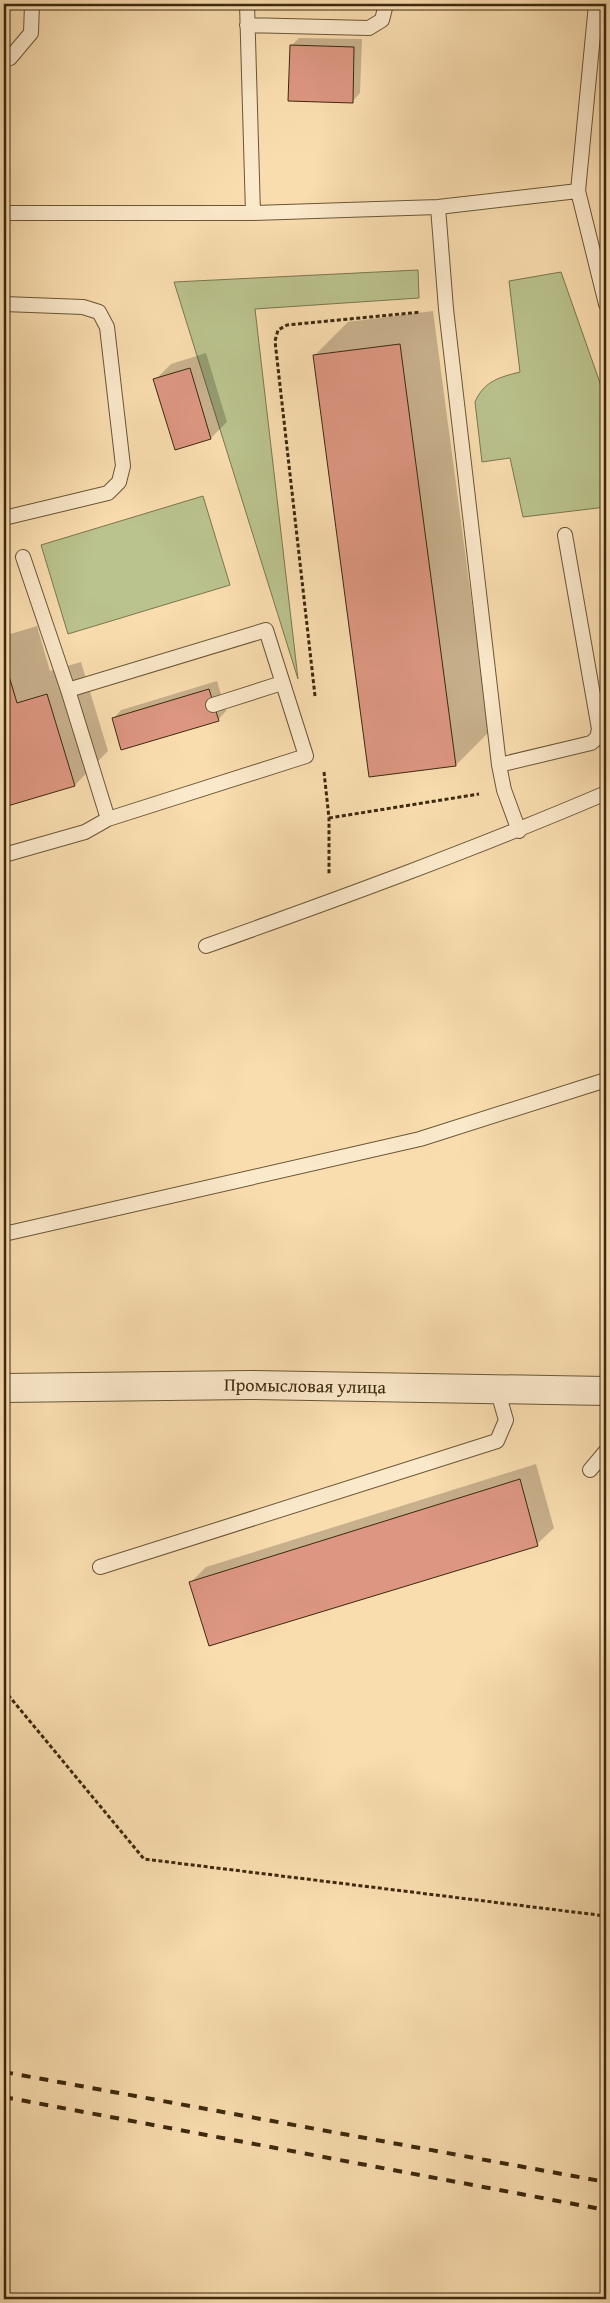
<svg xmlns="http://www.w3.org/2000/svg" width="610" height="2303" viewBox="0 0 610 2303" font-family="'Gentium Book Plus',serif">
<rect width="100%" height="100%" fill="#f9ddaf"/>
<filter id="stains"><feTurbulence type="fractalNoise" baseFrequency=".004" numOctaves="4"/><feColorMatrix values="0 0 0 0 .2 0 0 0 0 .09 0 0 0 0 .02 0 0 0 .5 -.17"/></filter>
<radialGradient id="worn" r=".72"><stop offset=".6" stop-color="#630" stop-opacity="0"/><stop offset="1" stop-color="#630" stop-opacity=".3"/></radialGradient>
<path fill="#bac28d" stroke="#7b764e" d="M418,270L419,298L255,309L298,679L174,282Z
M561,272L606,400V507L523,517L510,458L482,462L475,402C484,381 500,377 520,372L509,281Z
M203,496L230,585L68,634L41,545Z"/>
<path fill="#0003" d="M299,38L362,39L360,93L352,102L291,46Z
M433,311L489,732L456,765L314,356L348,322Z
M206,353L227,422L211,438L175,448L155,380L171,364Z
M4,625L7,635L37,626L50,671L81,662L108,751L75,785L4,806Z
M217,681L226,711L218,720L113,719L121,710Z
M536,1464L554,1528L537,1544L190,1583L206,1567Z"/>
<path fill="#dc9681" stroke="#3c290e" d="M290,45L354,47L353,103L288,101Z
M400,344L456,766L369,777L313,355Z
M190,368L211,439L175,450L153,379Z
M4,659L17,703L47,694L75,786L4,807Z
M209,689L219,721L121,750L112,718Z
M520,1479L538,1546L209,1646L189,1582Z"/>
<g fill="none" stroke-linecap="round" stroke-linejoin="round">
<defs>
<path id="lane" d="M247,4L253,213
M247,25L369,28L382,20L386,4
M4,60L10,58L31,33L32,4
M578,191L606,304
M438,207L578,191L596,4
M4,213H253L438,207L446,309L499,765L504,790L519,831
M4,304L83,307L99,312L107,327L123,466L119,482L108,493L4,518
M68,690L266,630L306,756L108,819
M213,705L282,683
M499,765L591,743L597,738L599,729L565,535
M4,855L85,832L108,819L68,690L23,557
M206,946C341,898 475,849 606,793
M4,1234L420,1139L606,1080
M590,1470L606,1451
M100,1567L497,1441L506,1420L497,1389"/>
<path id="street" d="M4,1388L249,1385L606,1391"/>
</defs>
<use href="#lane" stroke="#6b5636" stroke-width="16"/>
<use href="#street" stroke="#6b5636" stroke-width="30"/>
<path stroke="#3c290e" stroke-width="3" stroke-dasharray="4 2.5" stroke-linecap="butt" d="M315,696L275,341L278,330L287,325L421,312
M324,772L329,818V875
M329,818L479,794
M4,1690L144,1859L606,1916"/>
<use href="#lane" stroke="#fbe9cb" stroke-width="14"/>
<use href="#street" stroke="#fbe9cb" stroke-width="28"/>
<path stroke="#3c290e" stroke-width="4" stroke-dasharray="9 9" stroke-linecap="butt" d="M4,2072L606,2182
M4,2097L606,2210"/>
</g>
<g text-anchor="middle" stroke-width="4" stroke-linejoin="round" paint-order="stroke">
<g font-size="18" fill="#3c290e" stroke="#fbe9cb">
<text transform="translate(305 1386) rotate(1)" y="6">Промысловая улица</text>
</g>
</g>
<rect width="610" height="2303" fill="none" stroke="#f9ddaf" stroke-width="20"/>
<rect x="5" y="5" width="600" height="2293" fill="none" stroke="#3c290e" stroke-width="2.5"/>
<rect x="10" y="10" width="590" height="2283" fill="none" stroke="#3c290e"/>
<rect width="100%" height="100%" filter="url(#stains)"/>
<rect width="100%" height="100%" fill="url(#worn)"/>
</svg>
